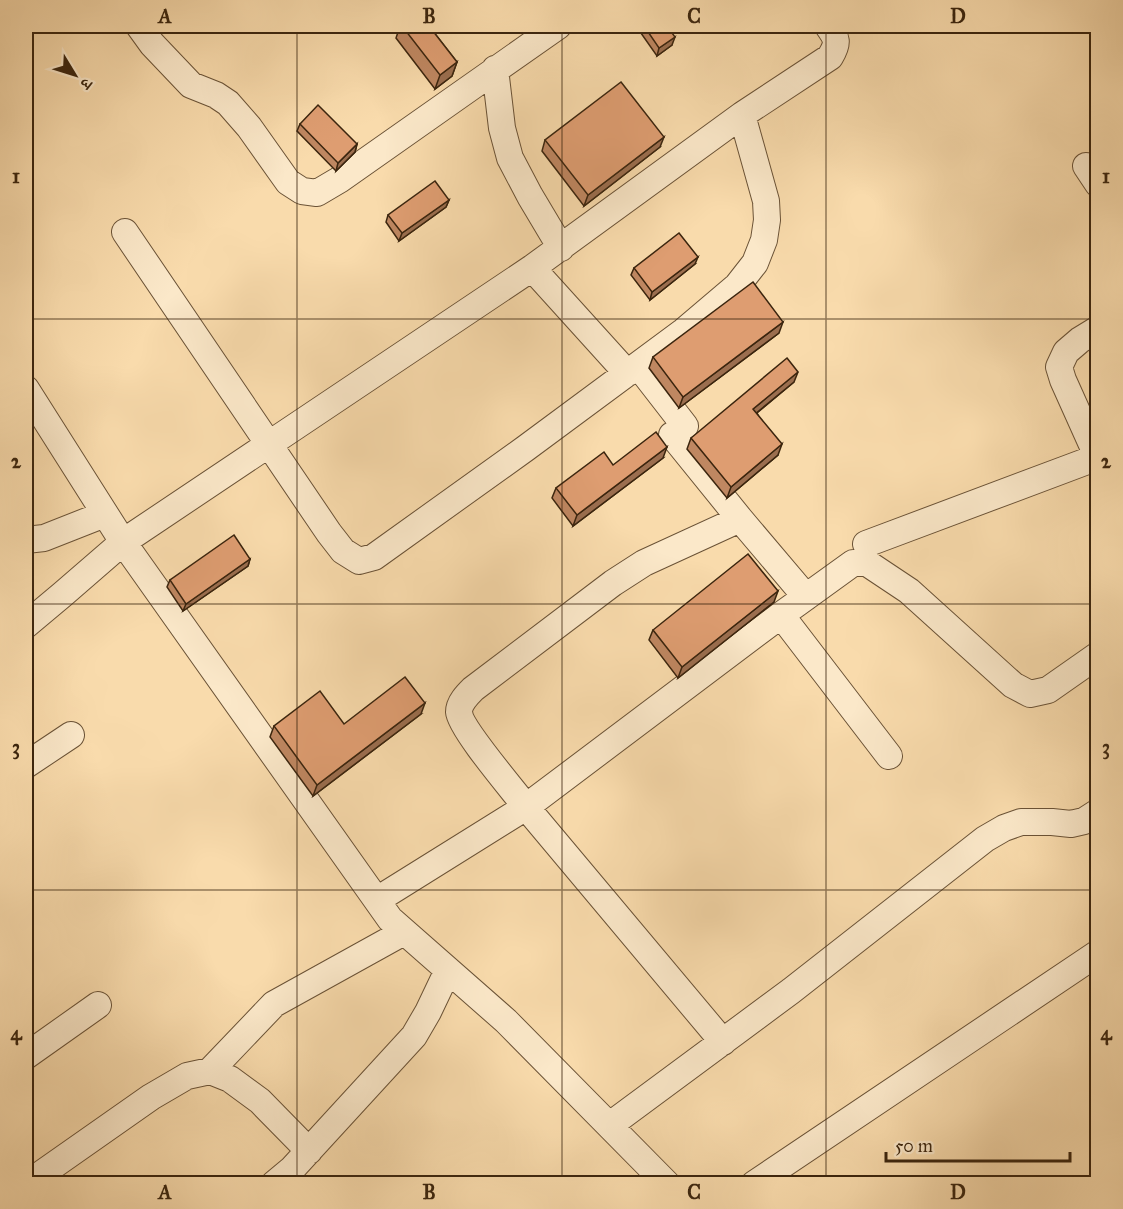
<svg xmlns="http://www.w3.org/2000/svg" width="1123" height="1209" viewBox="0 0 1123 1209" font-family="'IM FELL Great Primer','Noto Serif Devanagari',serif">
<rect width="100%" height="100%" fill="#f9dbac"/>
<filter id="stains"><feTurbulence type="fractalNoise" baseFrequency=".00333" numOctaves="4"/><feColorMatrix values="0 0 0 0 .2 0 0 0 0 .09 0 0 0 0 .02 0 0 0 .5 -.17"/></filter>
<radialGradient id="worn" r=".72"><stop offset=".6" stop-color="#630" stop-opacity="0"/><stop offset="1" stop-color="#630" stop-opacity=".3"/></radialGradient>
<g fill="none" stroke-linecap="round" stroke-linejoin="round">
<defs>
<path id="street" d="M139,26L152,44L191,85L216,95L228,103L249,127L288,182L302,191L317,193L339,180L558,26
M495,69L502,128L510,158L530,196L561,248
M1086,166L1098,184
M125,232L329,533L343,551L359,561L374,557L526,448L684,331L737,286L755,263L764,240L767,220L766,201L742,115
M532,268L627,373L640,368L685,426
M1098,329L1080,340L1066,352L1059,367L1063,380L1098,458
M26,389L123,542L390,919L506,1021L667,1184
M672,435L740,519L806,597
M740,519L644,563L613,583L473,689C467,695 459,703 459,712C460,728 514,791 526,807L781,615L853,563H867L909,591L1013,685L1030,694L1048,690L1098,655
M26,540L44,538L105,514
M866,544L1098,457
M781,615L889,756
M26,625L63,594L123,542L532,268L742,115L830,57C839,42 837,39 828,26
M26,765L71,735
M377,900L526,807L723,1042
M26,1056L98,1005
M210,1071L274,1004L404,932
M610,1125L791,991L985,839L1004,828L1021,822H1052L1071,824L1084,821L1098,812
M27,1184L151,1097L187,1076L210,1071L230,1079L260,1101L309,1151
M274,1184L292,1169L414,1036L428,1012L448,970
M754,1184L1098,953"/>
</defs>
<use href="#street" stroke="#6a5236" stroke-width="28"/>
<use href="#street" stroke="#fbe8c9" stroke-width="26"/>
</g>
<path fill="#bf8761" stroke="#3b250e" stroke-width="1.5" d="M400,26H429L457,62L452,76L435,89L396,38Z
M636,26H667L672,45L657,56Z
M300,124L357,144L355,152L336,171L297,131Z
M545,140L660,147L584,206L542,151Z
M449,200L446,207L399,241L386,222L388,215Z
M695,264L650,300L631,275L634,268Z
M779,333L679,408L649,368L653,357Z
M794,382L757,413L778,455L727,498L687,449L691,438Z
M663,458L573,526L552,498L556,488L613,465Z
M250,559L248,566L183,611L167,587L170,580Z
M774,602L678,678L649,640L653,630Z
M421,714L313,796L270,737L274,726L344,724Z"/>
<path fill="#9b6e4f" stroke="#3b250e" stroke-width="1.5" d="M675,37L672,45L657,56L659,48Z
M457,62L452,76L435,89L440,75Z
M664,137L660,147L584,206L588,195Z
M357,144L355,152L336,171L338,163Z
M449,200L446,207L399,241L402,233Z
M698,257L695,264L650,300L652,292Z
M783,322L779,333L679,408L683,397Z
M798,372L794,382L749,419L753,409Z
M782,444L778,455L727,498L731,487Z
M667,447L663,458L573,526L577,515Z
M250,559L248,566L183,611L186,604Z
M778,591L774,602L678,678L682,667Z
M425,703L421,714L313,796L317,785Z"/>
<path fill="#de9d71" stroke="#3b250e" stroke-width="1.5" d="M402,26H429L457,62L440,75Z
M644,26H667L675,37L659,48Z
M621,82L664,137L588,195L545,140Z
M318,105L357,144L338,163L300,124Z
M435,181L449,200L402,233L388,215Z
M679,233L698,257L652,292L634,268Z
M753,282L783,322L683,397L653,357Z
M787,358L798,372L753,409L782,444L731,487L691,438Z
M656,432L667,447L577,515L556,488L604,452L613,465Z
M234,535L250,559L186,604L170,580Z
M748,554L778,591L682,667L653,630Z
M405,677L425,703L317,785L274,726L320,691L344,724Z"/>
<path fill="none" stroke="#3b250e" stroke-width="1.5" stroke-opacity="0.55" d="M297,26V1184M562,26V1184M826,26V1184M26,319H1098M26,604H1098M26,890H1098"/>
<rect width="1123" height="1209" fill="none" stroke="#f9dbac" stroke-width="66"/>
<g transform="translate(75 75) rotate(128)" stroke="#fbe8c9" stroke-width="4.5" paint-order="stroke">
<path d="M0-4.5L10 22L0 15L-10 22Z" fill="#3b250e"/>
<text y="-9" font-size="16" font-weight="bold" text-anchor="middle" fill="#3b250e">उ</text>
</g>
<path d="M886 1152v9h184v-9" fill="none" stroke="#3b250e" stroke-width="3"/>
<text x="895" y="1152" font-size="18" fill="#3b250e" stroke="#fbe8c9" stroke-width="4.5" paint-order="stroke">50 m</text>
<rect x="33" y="33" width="1057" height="1143" fill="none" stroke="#3b250e" stroke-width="2"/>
<g font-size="20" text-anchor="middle" font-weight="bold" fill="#3b250e">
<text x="165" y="23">A</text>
<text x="429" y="23">B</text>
<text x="694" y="23">C</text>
<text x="958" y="23">D</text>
<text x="16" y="183">1</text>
<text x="1106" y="183">1</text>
<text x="16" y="468">2</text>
<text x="1106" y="468">2</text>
<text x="16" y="754">3</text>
<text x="1106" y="754">3</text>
<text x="16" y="1040">4</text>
<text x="1106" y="1040">4</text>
<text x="165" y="1199">A</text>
<text x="429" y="1199">B</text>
<text x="694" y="1199">C</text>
<text x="958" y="1199">D</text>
</g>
<rect width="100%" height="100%" filter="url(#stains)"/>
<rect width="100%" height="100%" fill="url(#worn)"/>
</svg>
